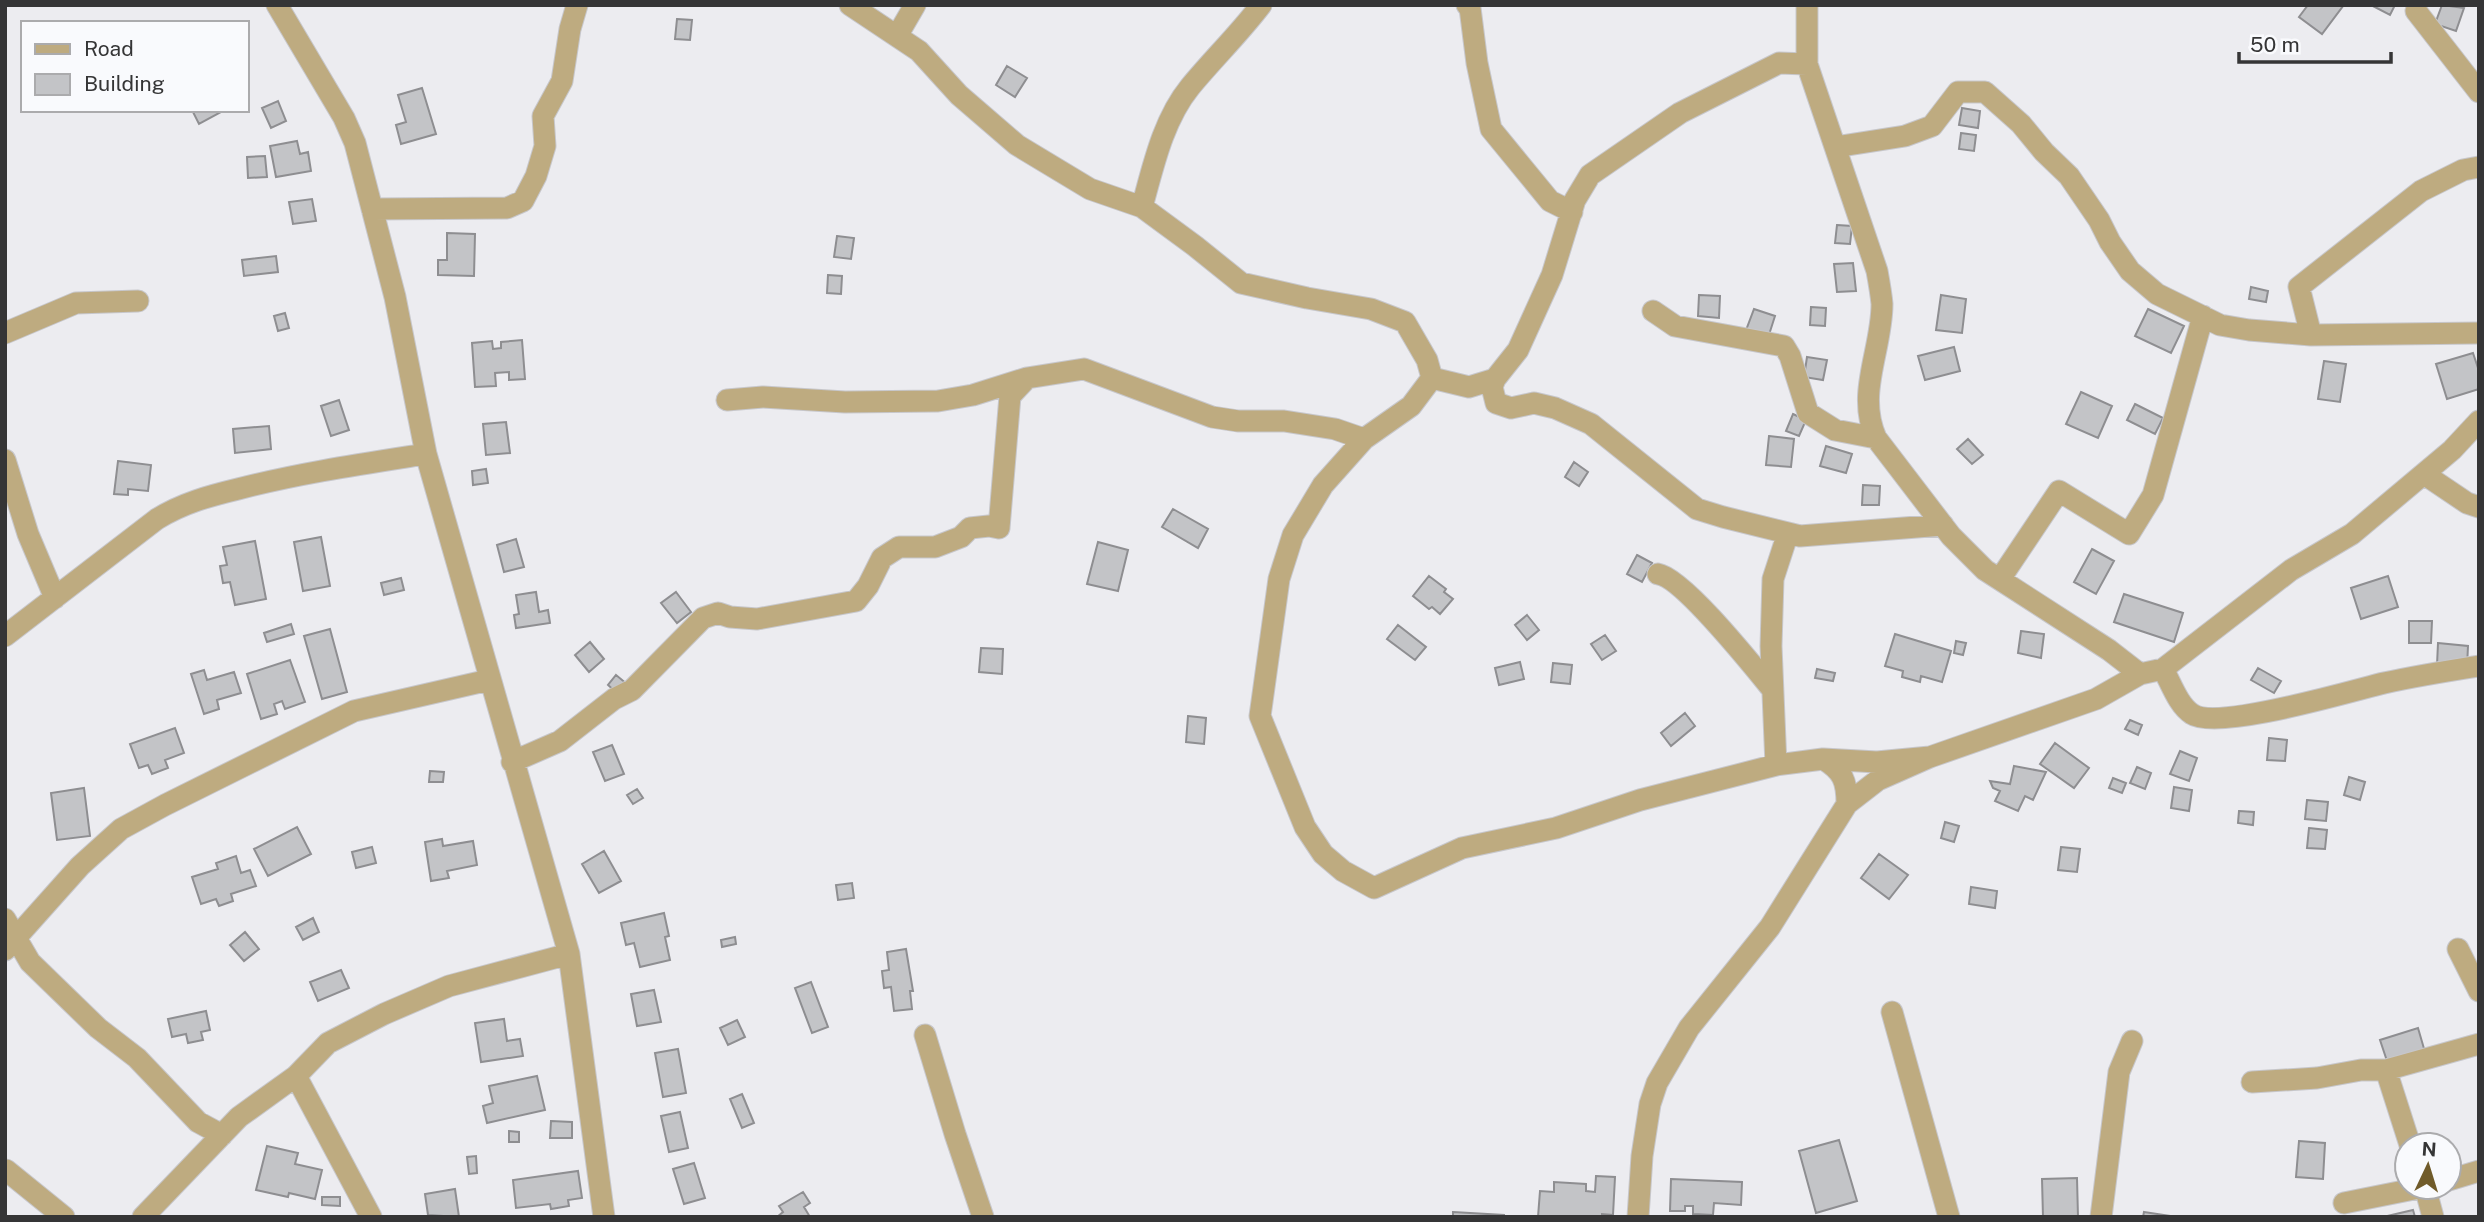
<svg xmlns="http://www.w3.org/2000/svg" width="2484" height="1222" viewBox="0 0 2484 1222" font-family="'Public Sans',sans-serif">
<rect width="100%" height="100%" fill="#ececf0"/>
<path fill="#c3c4c7" stroke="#8e8e91" stroke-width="2" d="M2308,5H2342L2343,6L2322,34L2299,17Z
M2371,5H2395L2390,15Z
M2442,5L2464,8L2456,31L2435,24Z
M677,19L692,20L690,40L675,39Z
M1007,66L1027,78L1015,97L996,85Z
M422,88L436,134L401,144L396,125L406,122L398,95Z
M278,101L286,121L271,128L262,108Z
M1962,108L1980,111L1978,128L1959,125Z
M192,110H223V111L199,124Z
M1961,133L1976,135L1974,151L1959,149Z
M297,141L300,154L308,152L311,171L276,177L270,146Z
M265,156L267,177L248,178L247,157Z
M312,199L316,221L293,224L289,202Z
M1837,225L1852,226L1850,244L1835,243Z
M447,233L475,234L474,276L438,275V260H447Z
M837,236L854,238L851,259L834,257Z
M276,256L278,272L244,276L242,260Z
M1853,263L1856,291L1837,292L1834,264Z
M828,275L842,276L841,294L827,293Z
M2251,287L2268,291L2266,302L2249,299Z
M1699,295L1720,296L1719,318L1698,316Z
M1941,295L1966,299L1962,333L1936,330Z
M1811,307L1826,308L1825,326L1810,325Z
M1754,309L1775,316L1767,341L1745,333Z
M2148,309L2184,326L2171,353L2135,336Z
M285,313L289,328L278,331L274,316Z
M522,340L525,379L509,380V372L495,373L496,386L475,387L472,343L492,341L493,349L501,348V342Z
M1954,347L1960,371L1925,380L1918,356Z
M2473,353L2479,371V389L2447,399L2436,364Z
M1807,357L1827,360L1823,380L1804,377Z
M2324,361L2346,364L2340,402L2318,399Z
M2081,392L2112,406L2098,438L2066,424Z
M339,400L349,430L331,436L321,406Z
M2135,404L2163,418L2155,434L2127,420Z
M1793,414L1806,420L1799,436L1786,431Z
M506,422L510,453L486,455L483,424Z
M269,426L271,449L235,453L233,429Z
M1769,436L1794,439L1791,467L1766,465Z
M1968,439L1983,455L1972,464L1957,449Z
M1826,446L1852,454L1846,473L1820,466Z
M118,461L151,465L148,491L128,489V495L114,494Z
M1574,462L1588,472L1579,486L1565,477Z
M486,469L488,483L473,485L472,471Z
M1863,485L1880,486L1879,505H1862Z
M1173,509L1208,529L1198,548L1162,527Z
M321,537L330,586L303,591L294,542Z
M516,539L524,567L504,572L497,545Z
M255,541L266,599L235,605L230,582L223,583L220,566L227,565L223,547Z
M1098,542L1128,550L1118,591L1087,584Z
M2092,549L2114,561L2096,594L2074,582Z
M1637,555L1652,563L1642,582L1627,574Z
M1429,576L1446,589L1444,592L1453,599L1440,614L1432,607L1429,609L1413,596Z
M2388,576L2398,607L2361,619L2351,588Z
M401,578L404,590L384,595L381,583Z
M536,592L539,612L548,610L550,623L516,628L514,615L519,614L516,595Z
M676,592L691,612L677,623L661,603Z
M2124,594L2183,613L2174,642L2114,622Z
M1527,615L1539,630L1527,640L1515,625Z
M2409,621H2432L2431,643H2409Z
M291,624L294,634L267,642L264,633Z
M1398,625L1426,647L1415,660L1387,639Z
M330,629L347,692L322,699L304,636Z
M2021,631L2044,634L2041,658L2018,653Z
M1895,634L1951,651L1942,682L1921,676L1920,682L1902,677L1903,671L1885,666Z
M1605,635L1616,651L1602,660L1591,644Z
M1956,641L1966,643L1963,655L1954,653Z
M590,642L604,659L589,672L575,655Z
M2438,643L2468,646L2467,667L2437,665Z
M981,648L1003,649L1002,674L979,672Z
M290,660L305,702L285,709L282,701L274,704L277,714L261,719L247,674Z
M1520,662L1524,679L1499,685L1495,668Z
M1553,663L1572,665L1570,684L1551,682Z
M2258,668L2281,681L2274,693L2251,680Z
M1817,669L1835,673L1833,681L1815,678Z
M204,670L207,680L234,672L241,693L217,700L219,709L204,714L191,674Z
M616,675L627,684L618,694L608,685Z
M1685,713L1695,726L1671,746L1661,733Z
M1188,716L1206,718L1204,744L1186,742Z
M2130,720L2142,725L2138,735L2125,729Z
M175,728L184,753L165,760L168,768L152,774L148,765L139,768L130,744Z
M2269,738L2287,740L2285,761L2267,760Z
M2055,743L2089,768L2074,788L2040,764Z
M612,745L624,774L605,781L593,752Z
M2180,751L2197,758L2189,781L2170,774Z
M2014,766L2046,772L2033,800L2025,796L2018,811L1995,801L2000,791L1993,788L1990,781L2010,784Z
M2137,767L2151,773L2145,789L2130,783Z
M430,771L444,772L443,782H429Z
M2349,777L2365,782L2360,800L2344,795Z
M2113,778L2126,783L2122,793L2109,788Z
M2174,787L2192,790L2189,811L2171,808Z
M84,788L90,836L57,840L51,793Z
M637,789L643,798L633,804L627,795Z
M2307,800L2328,802L2326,821L2305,819Z
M2239,811L2254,812L2253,825L2238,823Z
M1945,822L1959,826L1954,842L1941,838Z
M297,827L311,854L268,876L254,849Z
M2309,828L2327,830L2325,849L2307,848Z
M442,839L443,846L473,841L477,865L447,871L449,878L431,881L425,842Z
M372,847L376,863L356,868L352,852Z
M2061,847L2080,849L2077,872L2058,870Z
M604,851L621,881L599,893L582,864Z
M1879,854L1908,875L1889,899L1861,878Z
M236,856L241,873L250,870L256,886L231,894L233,901L219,906L216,899L201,904L192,877L218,869L216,863Z
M852,883L854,898L838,900L836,885Z
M1971,887L1997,891L1995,908L1969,904Z
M664,913L669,936L665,937L670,960L640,967L634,943L626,945L621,923Z
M313,918L319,932L303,940L296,927Z
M245,932L259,949L244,961L230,945Z
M735,937L736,944L722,947L721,940Z
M906,949L913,991H910L912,1009L894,1011L891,987L884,988L882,971L889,970L887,952Z
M341,970L349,988L318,1001L310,982Z
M811,982L828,1027L812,1033L795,988Z
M654,990L661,1022L637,1026L631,994Z
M206,1011L210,1030L201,1032L203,1040L188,1043L186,1034L172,1037L168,1019Z
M504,1019L507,1041L520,1039L523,1056L481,1062L475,1023Z
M737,1020L745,1037L728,1045L720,1028Z
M2418,1028L2425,1052L2388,1064L2380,1040Z
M678,1049L686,1093L663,1097L655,1053Z
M537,1076L545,1110L487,1123L483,1106L493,1103L489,1086Z
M742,1094L754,1123L742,1128L730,1099Z
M680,1112L688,1148L669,1152L661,1116Z
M551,1121L572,1122V1138H550Z
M509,1131L519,1132V1142H509Z
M1839,1140L1857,1201L1816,1213L1799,1151Z
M2299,1141L2325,1143L2323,1179L2296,1177Z
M267,1146L298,1153L295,1164L322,1170L315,1199L289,1193L288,1197L256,1190Z
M476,1156L477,1173L469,1174L467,1157Z
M694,1163L705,1198L684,1204L673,1169Z
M578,1171L582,1198L568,1200L569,1206L551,1209L550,1204L516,1208L513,1180Z
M1596,1176L1615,1177L1613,1215L1602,1214V1217H1538L1540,1191L1554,1192V1182L1586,1184V1191L1595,1192Z
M2077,1178L2078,1217H2043L2042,1179Z
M1671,1179L1742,1182L1741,1205L1714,1203L1713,1215L1693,1214V1206H1685V1211H1670Z
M455,1189L459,1217L428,1215L425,1194Z
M803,1192L810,1203L804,1207L810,1217H777L783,1212L779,1206Z
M322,1197H340V1206L322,1205Z
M2413,1210L2415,1217H2383Z
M1453,1212L1504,1215V1217H1453Z
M2144,1212L2177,1217H2143Z"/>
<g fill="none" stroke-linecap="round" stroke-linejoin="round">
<defs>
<path id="minor" d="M277,5L344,118L355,143L395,297L426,454L569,954L604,1217
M850,5L919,51L959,95L1017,145L1090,189L1142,207L1195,246L1241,283L1307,298L1371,309L1405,322L1427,360L1432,378L1411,406L1364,439L1323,485L1293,535L1279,579L1260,716L1305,827L1323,854L1343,871L1374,888L1462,848L1556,828L1640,800L1776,765L1823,759L1877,762L1930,757
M1467,5L1470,8L1477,63L1491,129L1550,201L1572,212
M1807,5V64L1877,271C1879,282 1881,293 1882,304C1882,350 1856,393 1876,438L1951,536L1985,570L2109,650L2140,674
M2416,11L2479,92
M897,36L915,5
M1835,147L1905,136L1932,126L1958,92H1985L2021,124L2044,152L2069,176L2099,220L2110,242L2130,271L2157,294L2220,325L2249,330L2311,335L2479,333
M1142,207C1153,167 1163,120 1190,87C1213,59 1239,34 1261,5
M372,209L507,208L523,201L536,176L545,146L543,116L562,81L570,29L577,5
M1653,311L1675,326L1784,346L1790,356L1808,413L1835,430L1876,438
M5,333L76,303L138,301
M2311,335L2299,287L2421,191L2463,170L2479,167
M1432,378L1469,387L1495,379L1518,350L1552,275L1575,200L1590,175L1680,113L1779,63L1807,64
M1495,379L1492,387L1496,403L1511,408L1534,403L1555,408L1591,424L1697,509L1723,517L1800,536L1943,525
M727,400L763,397L845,402L938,401L973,395L1027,378L1084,369L1212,417L1238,421H1284L1335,429L1364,439
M5,460L28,534L55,598
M2424,474L2467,503L2479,507
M1658,574C1683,578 1753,666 1772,689
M2000,579L2059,491L2129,534L2153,495L2203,316
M5,636L157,519C183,503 209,496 238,489C300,473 362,464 426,454
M2163,669C2171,683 2178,705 2192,714C2217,731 2351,691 2384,683C2416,676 2447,671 2479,666
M1823,759C1843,771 1847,781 1847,804
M512,762L560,741L614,699L632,690L703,618L718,613L730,617L757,619L856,601L868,586L882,558L899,547H935L961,537L970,528L989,526L999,528L1010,396L1027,378
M1776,765L1771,646L1773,579L1788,533
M5,919L30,962L98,1028L137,1058L198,1122L222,1135
M2458,949L2479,991
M5,950L80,866L121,829L165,805L354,711L489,680
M1892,1012L1949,1217
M925,1035L955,1134L983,1217
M2386,1070L2410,1145
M296,1076L371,1217
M2252,1082L2317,1078L2361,1070H2386L2479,1044
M6,1170L64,1217
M2449,1180L2479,1171
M2425,1187L2433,1217
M2344,1203L2424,1187
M143,1217L239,1117L296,1076L328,1043L384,1014L449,986L569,954
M1638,1217L1642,1156L1650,1104L1657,1083L1689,1028L1770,927L1847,804L1878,780L1930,757L2096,699L2140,674L2163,669L2291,570L2352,534L2452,450L2479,421
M2101,1217L2119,1072L2132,1041"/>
</defs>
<use href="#minor" stroke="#c7c7cb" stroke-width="23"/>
<use href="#minor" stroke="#beab80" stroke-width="21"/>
</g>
<rect width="2484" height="1222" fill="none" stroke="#353536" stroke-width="14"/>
<rect x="21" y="21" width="228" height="91" fill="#f9fafd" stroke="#ababad" stroke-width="2"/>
<rect x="35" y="44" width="35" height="10" fill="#beab80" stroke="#ababad" stroke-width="2"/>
<text x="84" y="56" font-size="21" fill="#353536">Road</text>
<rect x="35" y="74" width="35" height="21" fill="#c3c4c7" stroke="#ababad" stroke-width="2"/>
<text x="84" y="91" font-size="21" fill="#353536">Building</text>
<g transform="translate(2428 1166) rotate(4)"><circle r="33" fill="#f9fafd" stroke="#ababad" stroke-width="2"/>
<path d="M0-5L12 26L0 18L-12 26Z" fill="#705b2a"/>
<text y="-10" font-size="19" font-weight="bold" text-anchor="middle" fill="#353536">N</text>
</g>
<path d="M2239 52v10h152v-10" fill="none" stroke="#353536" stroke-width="3.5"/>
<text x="2250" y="52" font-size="21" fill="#353536" stroke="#f9fafd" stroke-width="5" paint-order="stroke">50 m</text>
</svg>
